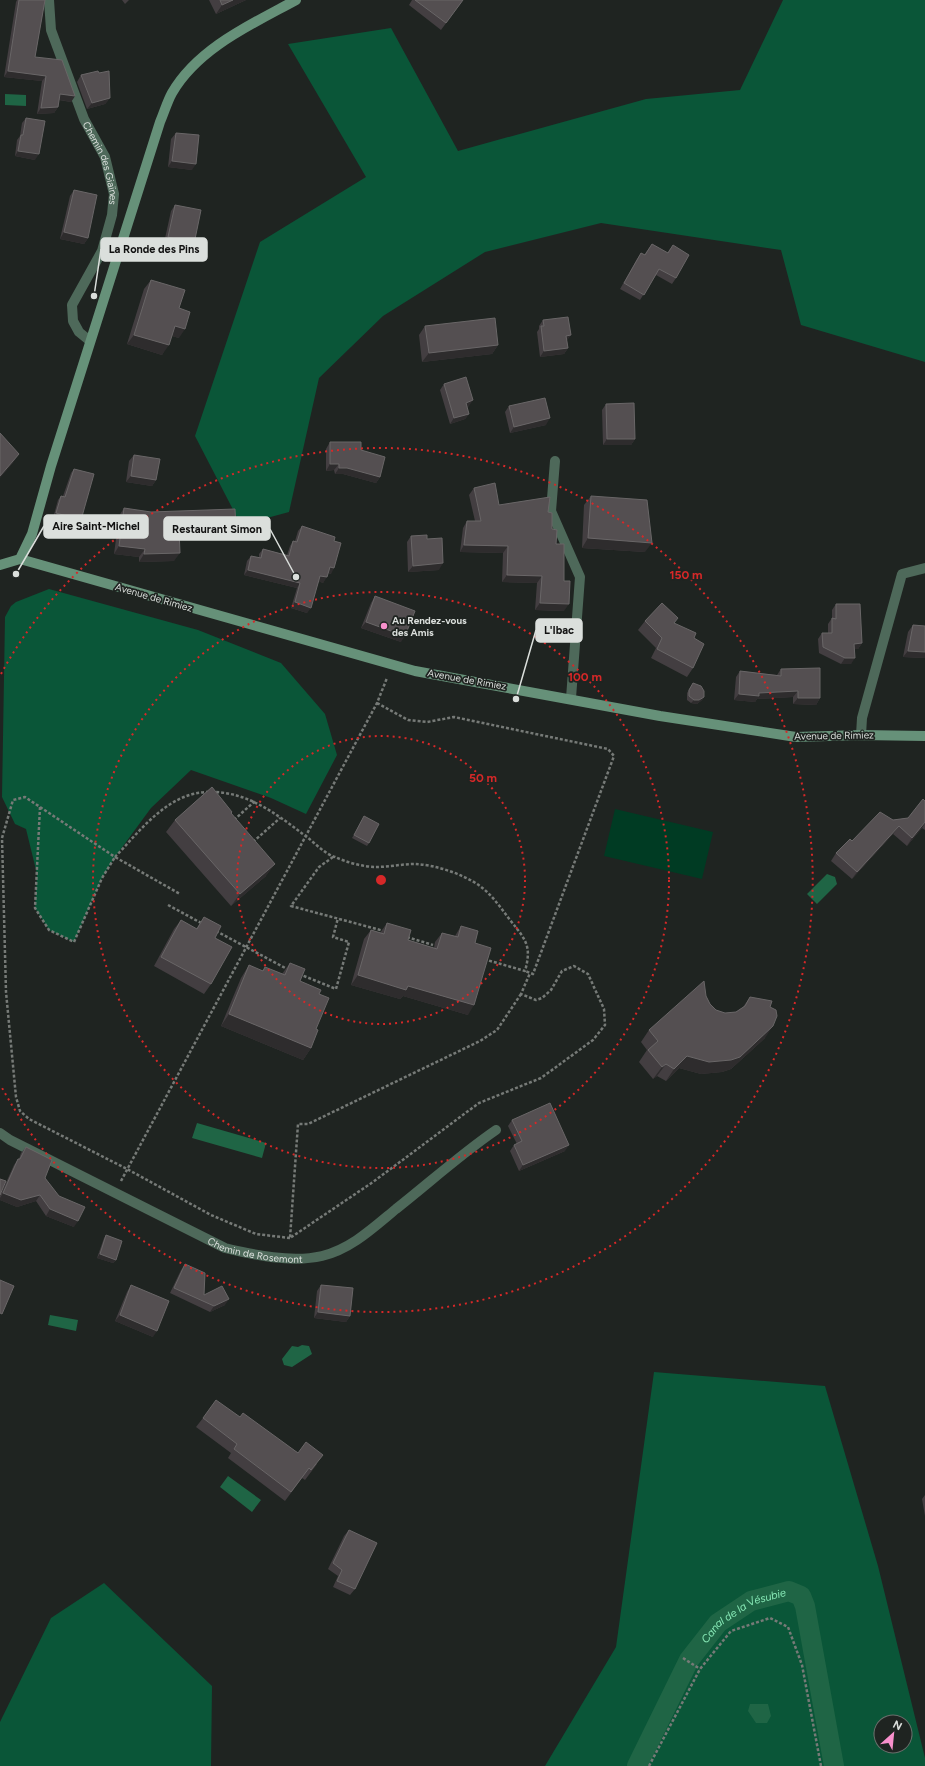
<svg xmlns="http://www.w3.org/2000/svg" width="925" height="1766" viewBox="0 0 925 1766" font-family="Figtree,sans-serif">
<rect width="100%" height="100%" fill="#1f2421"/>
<path fill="#003b23" d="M615,809L713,832L702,879L604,856Z"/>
<path fill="#0a5638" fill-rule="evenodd" d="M783,0H925V362L801,325L781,250L601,223L485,252L383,316L319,378L289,512L241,525L195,436L260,242L366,177L288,44L391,28L458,151L646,99L740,90Z
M49,589L198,630L281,663L325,714L337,755L306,814L271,798L191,770L151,808L115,857L102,878L74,942L49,930L35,908L37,874L26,829L15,824L2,797L5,617L11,606L16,602Z
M654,1372L825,1386L878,1566L925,1758V1766H545L616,1647ZM881,1722H905V1746H881Z
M104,1583L212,1686L211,1766H0V1722L51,1618Z"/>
<path fill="#1f6545" d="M5,94L26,95V106L5,105Z
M827,874L835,877L837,884L817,904L807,894Z
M197,1123L266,1143L262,1158L192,1138Z
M50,1315L78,1320L76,1331L48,1325Z
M302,1345L309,1346L312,1354L292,1367L284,1365L282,1359L292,1346L298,1347Z
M228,1476L261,1500L252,1512L220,1487Z
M750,1704H768L771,1716L767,1723H756L748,1711Z"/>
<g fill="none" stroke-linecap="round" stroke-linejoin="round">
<path stroke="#1f6545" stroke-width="20" id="s1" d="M637,1766L689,1660L718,1623L751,1601L789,1591L801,1596L805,1606L834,1766"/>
<path stroke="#767a77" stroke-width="2.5" stroke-dasharray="3 2" stroke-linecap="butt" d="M377,703L408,720L427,722L454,717L608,749L614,756L533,974L525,971
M40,807L35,908L49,930L74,942L102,878L115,857L180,894
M234,820L255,801
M253,842L280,818
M333,857L319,867L291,906L384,931
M168,905L203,924
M216,931L289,970
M407,937L433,945
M299,974L336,989L349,942L333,937L338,918
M521,994L497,1030L480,1041L308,1124H298L290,1238L373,1182L479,1103L541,1078L593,1040L605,1025L604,1009L588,974L574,966L562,971L551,990L542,998L536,1000L521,994L530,973
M121,1181L377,703L387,678
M290,1238L256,1234L211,1215L127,1169L29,1119L20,1111L16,1097L6,992L2,838L13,800L25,797L115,857C140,831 168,792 209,792C248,791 278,815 308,838C316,844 325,854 335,857C346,862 363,867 376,867C389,867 402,864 415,864C436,865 463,874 480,886C492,895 501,908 510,920C526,940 532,946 525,971L487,960
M683,1658L700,1669
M649,1766L700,1669L731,1631L770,1618L788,1627L802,1665L821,1766"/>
<path stroke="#4e695a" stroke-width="10" d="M861,735L862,718L902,574L925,568"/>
<g stroke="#4e695a" stroke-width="10">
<path id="s2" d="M49,0L51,30L84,119L105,157L114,194L112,215L102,251L72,305L73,321L79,332L90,341"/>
<path d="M555,461L551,511L580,577L571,698"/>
<path id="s3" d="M0,1133L10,1140L225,1248C254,1255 292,1263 322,1256C351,1249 373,1228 396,1209C429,1183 461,1154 496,1130"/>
</g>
<path stroke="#669179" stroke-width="10" d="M20,559L415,671L660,716L796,737L861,735L925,736
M0,565L20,559L32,534L51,466L160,122C164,113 167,102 172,93C198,48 252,24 296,0"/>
</g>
<path fill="#433e41" d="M17,0H45L35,57L75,96L71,102L59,100L58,107L54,113L37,114L42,81L4,77L16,2Z
M122,0H129L125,4Z
M209,0H246L216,14Z
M412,0H463L441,30L409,5Z
M99,73L110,98L105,104L87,109L77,82L81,75Z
M26,118L35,160L15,156L17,140L20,136L22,123Z
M176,133L192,170L168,167L171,139Z
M74,190L88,238L84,244L60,239L70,196Z
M175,205L190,249L164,243L171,211Z
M652,244L667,253L673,245L676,278L672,284L656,275L640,300L620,289L637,259L641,253L644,255Z
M151,280L179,308V338L172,336L162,355L127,344L144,289Z
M543,320L571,335L567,340L568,348L564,354L540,357L537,332L539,329V326Z
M425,326L498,345L492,354L422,362L419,335Z
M444,384L469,406L467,407L469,414L465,419L450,424L440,390Z
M606,404L635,439L631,445H603L602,410Z
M509,406L546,425L510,433L505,412Z
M330,442L361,450L380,477L376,483L343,474H335L334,470L326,471V449Z
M134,455L156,480L152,486L126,482L129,461Z
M74,469L81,520L77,525L53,518L58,500L61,496H63L71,473Z
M474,488L499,505L548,512L556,544L564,581V611L535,610L537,583L502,582L503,553L460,552L463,528L467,521H475L469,495Z
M591,496L645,552L582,548L584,505Z
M124,508L236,528L231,536L179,538L174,561L139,562V557L114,554L119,516Z
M302,526L334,541L331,574L328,573L323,583L319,581L307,613L291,608L297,588L244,575L247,561L251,556L259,558V554L263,549L287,555L290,546L293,541H295L298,531Z
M411,536L427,539L439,570L408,572L407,542Z
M375,596L401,642L361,628L371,603Z
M836,604L862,643L858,649H855L851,664H841L819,653L818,639L822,633H828V624L832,618V610Z
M645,621L674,624L694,638L693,668L687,677L651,658L656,648L638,630Z
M913,625L925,626V658L903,657L908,632Z
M781,669L820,698L816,705L793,704V697L757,699L755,702L734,700L736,677L740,671L777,675Z
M693,683L704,697L702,700L697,704L691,703L687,700V693Z
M925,801V830L922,828L907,846L893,834L852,879L831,861L836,853L852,841L893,820L908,818Z
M232,812L231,813L266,876L231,906L166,832L175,820Z
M364,816L369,843L367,846L352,838Z
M204,917L215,938L211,984L204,994L154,966L174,929L181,920L196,929Z
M387,923L408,940L434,948L435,942L442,933L455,936L461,926L475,943L468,1015L403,996L400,999L351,985L364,939L371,930L380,933Z
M290,963L300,981L319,994L311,1048L303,1060L221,1026L241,978L249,965L262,971L265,967L282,974Z
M706,996L710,1004L716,1010L725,1013L736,1012L743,1007L750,997L765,1038L731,1069L722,1072L701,1074L679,1068L666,1081L657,1076L653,1079L639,1062L647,1050L641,1042L649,1030Z
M512,1120L565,1151L519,1171L510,1151L514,1145L517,1144L508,1126Z
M26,1147L45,1178L74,1227L46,1216L36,1201L17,1207L0,1200V1196L14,1165L18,1159H19L21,1153Z
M106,1235L116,1260L113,1263L97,1258L104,1238Z
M185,1264L204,1295L225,1305L210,1312L170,1293L181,1270Z
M131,1285L153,1337L115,1321L127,1292Z
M321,1285L350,1316L346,1322L314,1318L317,1291Z
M240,1417L317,1464L305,1480L302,1478L285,1501L228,1458L231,1453L196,1427L203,1418Z
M925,1495V1516L922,1499Z
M349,1530L355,1589L350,1595L333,1587L338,1576L328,1569L344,1536Z"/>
<path fill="#2e2c2d" d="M233,0H246L216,14L222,5Z
M8,71L46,76L42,81L4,77Z
M60,94L75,96L71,102L56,99Z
M110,98L105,104L87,109L92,103Z
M58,107L54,113L37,114L41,108Z
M18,151L39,154L35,160L15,156Z
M172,161L196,164L192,170L168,167Z
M64,232L88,238L84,244L60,239Z
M168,237L194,244L190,249L164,243Z
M175,326L185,329L179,338L168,335Z
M134,335L169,345L162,355L127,344Z
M571,335L566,341V336Z
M498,345L492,354L422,362L429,353Z
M568,348L564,354L540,357L544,351Z
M473,400L469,406L462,408L466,403Z
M469,414L465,419L450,424L454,418Z
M550,418L546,425L510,433L514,427Z
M607,439H635L631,445H603Z
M19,454L13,463L0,478V476Z
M330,464H339L334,470L326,471Z
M339,468H347L380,477L376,483L343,474H335Z
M131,476L156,480L152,486L126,482Z
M56,513L81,520L77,525L53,518Z
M236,528L231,536L174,538L179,530Z
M588,538L652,543L645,552L582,548Z
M464,545L508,546L503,553L460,552Z
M119,546L145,549L139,557L114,554Z
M180,553L174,561L139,562L144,554Z
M443,563L439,570L408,572L413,566Z
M330,567L334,568L331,574L326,572Z
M248,570L300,583L297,588L244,575Z
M507,575L542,576L537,583L502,582Z
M320,576L327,577L323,583L317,581Z
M295,602L311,608L307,613L291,608Z
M540,603L569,604L564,611L535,610Z
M366,622L405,636L401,642L361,628Z
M862,643L858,649H850L854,644Z
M908,651L925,652V658L903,657Z
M845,658H855L851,664H841Z
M798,691L793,697L757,699L755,702L734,700L739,694Z
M704,697L702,700L697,704L691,703L694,700Z
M798,698H820L816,705L793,704Z
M925,823L922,828L907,846L912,838Z
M899,826L893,834L852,879L857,872Z
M275,864L266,876L231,906L240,894Z
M358,975L408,986L474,1005L468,1015L403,996L400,999L351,985Z
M229,1014L311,1048L303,1060L221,1026Z
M773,1026L765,1038L731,1069L722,1072L701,1074L679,1068L666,1081L674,1069L687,1056Z
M666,1064L657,1076L653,1079L662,1067Z
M569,1145L565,1151L519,1171L523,1165Z
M3,1193L40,1195L36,1201L17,1207L0,1200V1198Z
M50,1209L78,1221L74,1227L46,1216Z
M100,1254L116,1260L113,1263L97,1258Z
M229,1299L225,1305L210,1312L214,1306Z
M318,1312L350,1316L346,1322L314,1318Z
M120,1315L157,1331L153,1337L115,1321Z"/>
<path fill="#544f51" stroke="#696667" d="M19,0H45L35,57L62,60L75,96L60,94L58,107L41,108L46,76L8,71Z
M220,0H233L222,5Z
M415,0H463L446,23Z
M98,71L99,73L109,71L110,98L92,103L81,75Z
M26,118L45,121L39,154L18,151L21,135H23Z
M176,133L199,135L196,164L172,161Z
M74,190L97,195L88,238L64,232Z
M175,205L201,210L194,244L168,237Z
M652,244L668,253L673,245L689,255L676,278L659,269L644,295L624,283L641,253L645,255Z
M151,280L185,290L179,308L190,312L185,329L175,326L169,345L134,335Z
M568,317L571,335L566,336L568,348L544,351L541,326H544L543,320Z
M495,318L498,345L429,353L425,326Z
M466,377L473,400L466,403L469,414L454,418L444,384Z
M545,398L550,418L514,427L509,406Z
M634,403L635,439H607L606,404Z
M0,433L19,454L0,476Z
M330,442H361V450L385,457L380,477L347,468H339V464H330Z
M134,455L160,459L156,480L131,476Z
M74,469L94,474L81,520L56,513L61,496L65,497Z
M495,483L499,505L550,497L548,512L552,513V529L557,530L556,544H564V581H570L569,604L540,603L542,576L507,575L508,546L464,545L467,521H481L474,488Z
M591,496L647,500L652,543L588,538Z
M124,508L151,512L235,509L236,528L179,530L180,553L144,554L145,549L119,546Z
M302,526L335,537L334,541L341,543L334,568L330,567L327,577L320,576L311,608L295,602L300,583L248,570L251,556L261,558L263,549L289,556L293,541L297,542Z
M427,535V539L442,538L443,563L413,566L411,536Z
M375,596L415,611L405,636L366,622Z
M662,603L678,618L674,623L696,633L694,638L704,644L693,668L657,649L662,638L645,621Z
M836,604H860L862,643L854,644L855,658H845L823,647L822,633H832V618L836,619Z
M913,625L925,626V652L908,651Z
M820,668V698H798V691L759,693V696L739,694L740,671L781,676V669Z
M693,683L701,686L704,691V697L699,700H694L689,696V690Z
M212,787L232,812L231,813L275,864L240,894L175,820Z
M923,799L925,801V822L912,838L899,826L857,872L836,853L850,839L852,841L880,812L893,820L908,818Z
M364,816L379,824L369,843L354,835Z
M204,917L221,926L215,938L232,947L211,984L161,957L181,920L197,929Z
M387,923L411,930L408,940L437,949L442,933L458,937L461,926L478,931L475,943L491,948L474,1005L408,986L406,990L358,975L371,930L384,934Z
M290,963L305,969L300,981L321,990L319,994L329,998L316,1029L318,1030L311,1048L229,1014L249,965L263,971L265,967L285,975Z
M704,981L706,996L710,1004L716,1010L725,1013L736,1012L745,1006L750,997L772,1001L770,1007L776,1010L777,1016L773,1026L740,1057L731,1060L709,1062L687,1056L674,1069L666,1064L662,1067L648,1050L658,1041L649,1030Z
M550,1103L569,1145L523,1165L514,1145L522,1141L512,1120Z
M26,1147L52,1160L45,1178L59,1196L85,1207L78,1221L50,1209L40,1195L21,1200L3,1193L18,1159H20Z
M0,1179L6,1181L0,1195Z
M106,1235L122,1241L116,1260L100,1254Z
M185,1264L205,1273L204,1295L222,1286L229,1299L214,1306L174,1288Z
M0,1280L14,1286L2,1314L0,1313Z
M131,1285L169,1301L157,1331L120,1315Z
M321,1285L353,1288L350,1316L318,1312Z
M216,1400L240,1417L243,1413L298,1453L306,1442L323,1455L311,1470L309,1468L291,1492L234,1449L237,1444L203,1418Z
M349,1530L377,1543L355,1589L337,1581L342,1570L333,1563Z"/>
<g fill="none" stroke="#d62828" stroke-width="2" stroke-dasharray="2 4">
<circle cx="381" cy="880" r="144"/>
<circle cx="381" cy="880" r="288"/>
<path d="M1 674A432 432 0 1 1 1 1086"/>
</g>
<circle fill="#f890cc" stroke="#1f2421" stroke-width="1.5" cx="384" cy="626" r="4"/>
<g text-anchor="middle" stroke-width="3.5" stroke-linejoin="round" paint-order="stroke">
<g font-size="10" fill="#dbdfdc" stroke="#1f2421">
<text dy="4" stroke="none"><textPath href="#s2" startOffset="173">Chemin des Giaïnes</textPath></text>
<text transform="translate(154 597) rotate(16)" y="4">Avenue de Rimiez</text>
<text transform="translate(467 679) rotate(10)" y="4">Avenue de Rimiez</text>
<text transform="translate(834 735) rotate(-1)" y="4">Avenue de Rimiez</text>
<text dy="4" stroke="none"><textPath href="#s3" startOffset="283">Chemin de Rosemont</textPath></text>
</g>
<g font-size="10" font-weight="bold" fill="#dbdfdc" stroke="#1f2421" text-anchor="start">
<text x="392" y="624">Au Rendez-vous<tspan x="392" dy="12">des Amis</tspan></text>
</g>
<g font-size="11" font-style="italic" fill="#86e7b5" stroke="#1f2421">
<text dy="4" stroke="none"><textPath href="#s1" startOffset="191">Canal de la Vésubie</textPath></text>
</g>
</g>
<circle cx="381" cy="880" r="6" fill="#d62828" stroke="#1f2421" stroke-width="2"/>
<g font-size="12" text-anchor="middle" font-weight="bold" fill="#d62828" stroke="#1f2421" stroke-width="3.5" stroke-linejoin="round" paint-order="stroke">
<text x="686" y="579">150 m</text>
<text x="585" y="681">100 m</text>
<text x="483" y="782">50 m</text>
</g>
<path fill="none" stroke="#dbdfdc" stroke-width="1.5" d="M94 296L101 249M16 574L44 526M296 577L270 529M516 699L536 630"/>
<g fill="#dbdfdc" stroke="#1f2421" stroke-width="1.5">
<circle cx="94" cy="296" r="4"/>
<circle cx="16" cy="574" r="4"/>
<circle cx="296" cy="577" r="4"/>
<circle cx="516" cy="699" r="4"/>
</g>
<g fill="#dbdfdc" stroke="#dbdfdc" stroke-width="1.5">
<rect x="101" y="238" width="106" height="23" rx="4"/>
<rect x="44" y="515" width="104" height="23" rx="4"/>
<rect x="164" y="517" width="106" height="23" rx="4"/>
<rect x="536" y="619" width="46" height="23" rx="4"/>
</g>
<g font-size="11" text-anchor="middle" font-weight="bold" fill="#111">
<text x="154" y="253">La Ronde des Pins</text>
<text x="96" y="530">Aire Saint-Michel</text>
<text x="217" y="533">Restaurant Simon</text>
<text x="559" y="634">L'Ibac</text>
</g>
<g transform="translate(893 1734) rotate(27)"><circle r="19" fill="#1f2421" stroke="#6a6f6c"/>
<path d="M0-3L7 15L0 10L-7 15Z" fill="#f890cc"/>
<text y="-6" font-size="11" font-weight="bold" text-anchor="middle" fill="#dbdfdc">N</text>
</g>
</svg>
